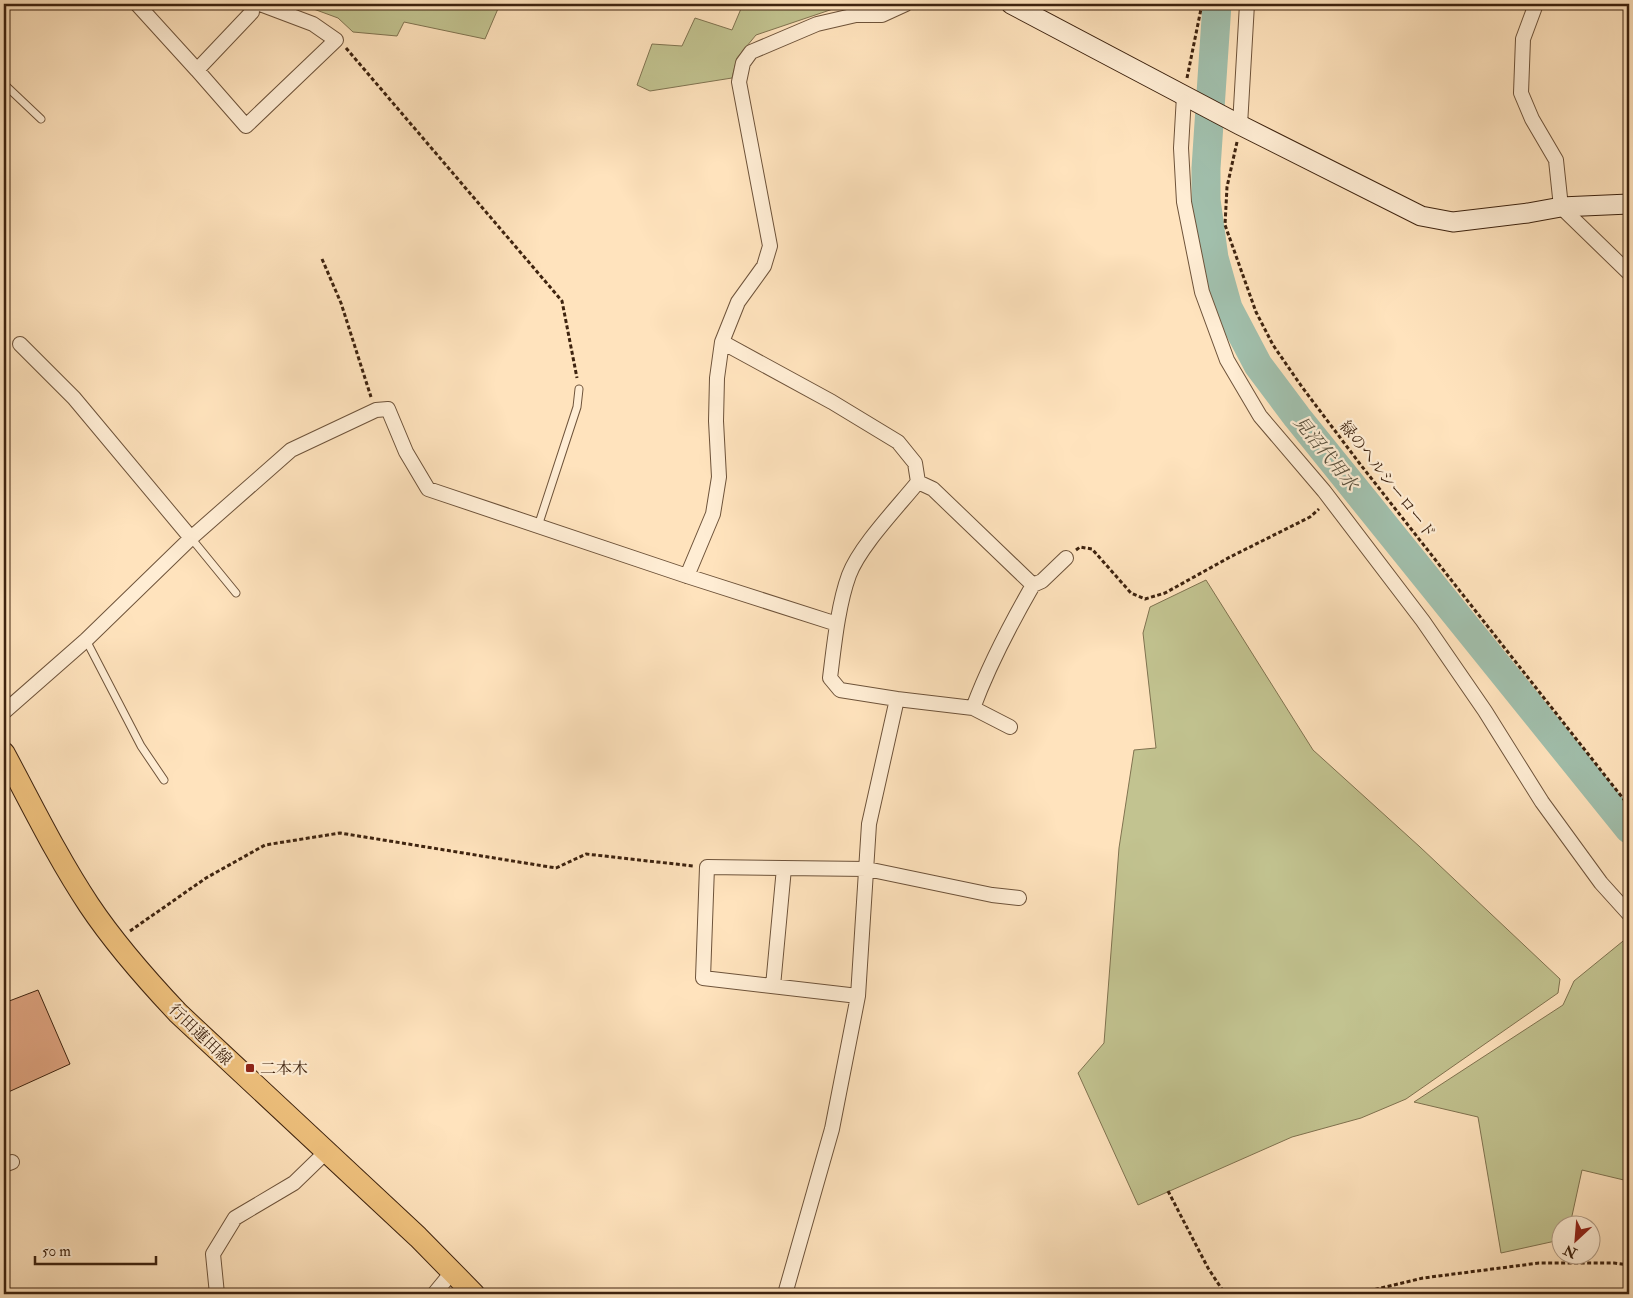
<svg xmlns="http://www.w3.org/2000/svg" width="1633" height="1298" viewBox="0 0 1633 1298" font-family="'IM FELL Double Pica','Noto Serif JP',serif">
<rect width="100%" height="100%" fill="#ffe3bd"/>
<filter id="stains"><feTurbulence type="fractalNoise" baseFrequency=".004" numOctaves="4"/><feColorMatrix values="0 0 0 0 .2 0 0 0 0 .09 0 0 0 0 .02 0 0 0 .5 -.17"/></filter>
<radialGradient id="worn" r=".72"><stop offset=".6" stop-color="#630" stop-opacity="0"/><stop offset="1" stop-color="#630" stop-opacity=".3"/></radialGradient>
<path fill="#c2c390" stroke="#807350" d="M300,4H500L485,39L404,22L397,36L353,32L338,18Z
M743,4H818L833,9L756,35L737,58L732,78L650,91L637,85L652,44L682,46L695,18L732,30Z
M1206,580L1313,750L1420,847L1560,979L1558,993L1406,1099L1361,1118L1292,1137L1138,1205L1078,1073L1104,1043L1119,848L1134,750L1156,748L1143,633L1150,607Z
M1628,937L1629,1179L1628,1181L1582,1170L1570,1225L1560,1226V1240L1501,1253L1478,1117L1414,1102L1563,1005L1574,981Z"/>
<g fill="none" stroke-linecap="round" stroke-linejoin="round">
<path stroke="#a1bfac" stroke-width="29" d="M1217,4L1206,168V200L1214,258L1228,308L1258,365L1297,417L1629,829"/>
</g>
<path fill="#e0a582" stroke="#3e230f" d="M38,990L70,1064L4,1094V1003Z"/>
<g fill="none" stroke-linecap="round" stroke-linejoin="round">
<defs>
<path id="lane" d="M4,84L41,119
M538,526L577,407L579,389
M191,538L236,593
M86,640L141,746L164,780"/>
<path id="street" d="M137,4L197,70L252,12
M1536,4L1523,39L1521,93L1532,119L1556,160L1561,207L1629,273
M197,70L246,126L336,40L313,24L260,4
M1184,96L1181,148L1184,202L1202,292L1227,360L1260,416L1324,491L1423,621L1485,711L1542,802L1601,883L1629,914
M1240,125L1247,4
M722,342L832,402L898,442L915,463L918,482L933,489L1033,585C1010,625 989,665 973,708L897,699
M20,344L74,398L191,538
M687,576L713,514L719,477L716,421L717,378L722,342L738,302L764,266L770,246L739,82L743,63L751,52L817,24L856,15H882L906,4
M1033,585L1042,581L1066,558
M973,708L1010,727
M4,712L86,640L191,538L291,450L376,410L388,409L406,452L428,489L687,576L837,624
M773,986L784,868
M858,996L703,978L707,867L867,869L992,895L1019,898
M4,1165L12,1162
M217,1294L213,1254L235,1218L294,1183L326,1152
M434,1294L453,1271
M785,1294L832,1129L858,996L869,824L897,699L840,690L830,678C834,646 838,605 849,575C860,546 897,508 918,482"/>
<path id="secondary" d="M1011,4L1240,125L1421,216L1453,222L1528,213L1561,207L1629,204"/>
<path id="primary" d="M4,753C31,803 57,857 89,905C115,944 146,979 178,1013L418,1237L474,1294"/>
</defs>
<use href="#lane" stroke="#6e533a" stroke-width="9"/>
<use href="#street" stroke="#6e533a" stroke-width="16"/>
<use href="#secondary" stroke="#3e230f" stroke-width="21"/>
<use href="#primary" stroke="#3e230f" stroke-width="23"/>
<path stroke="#3e230f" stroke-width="3" stroke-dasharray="4 2.5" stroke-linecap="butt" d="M346,48L562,301L577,378
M1187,78L1202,4
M1237,142L1227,187L1225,225L1256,312L1273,345L1302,387L1360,464L1629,806
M322,259L341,303L371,397
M1076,550L1080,547L1092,549L1131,593L1145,599L1165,593L1230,557L1310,517L1319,509
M130,931L206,878L265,845L340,833L556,868L586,854L693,866
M1168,1191L1208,1268L1225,1294
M1356,1294L1423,1278L1539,1263H1614L1629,1265"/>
<use href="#lane" stroke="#ffedd4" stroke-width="7"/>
<use href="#street" stroke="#ffedd4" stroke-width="14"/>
<use href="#secondary" stroke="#ffedd4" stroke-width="19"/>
<use href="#primary" stroke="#f0c27e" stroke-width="21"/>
</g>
<rect fill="#8f2418" stroke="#ffedd4" stroke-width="2" x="245" y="1063" width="10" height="10" rx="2.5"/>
<g text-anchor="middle" stroke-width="4.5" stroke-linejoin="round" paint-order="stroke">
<g font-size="16" fill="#3e230f" stroke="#ffedd4">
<text transform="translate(1388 479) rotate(52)" y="6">緑のヘルシーロード</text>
<text transform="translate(201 1034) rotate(44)" y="6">行田蓮田線</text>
</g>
<g font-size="16" fill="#3e230f" stroke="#ffedd4" text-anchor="start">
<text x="260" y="1074">二本木</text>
</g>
<g font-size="18" font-style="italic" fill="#5c523e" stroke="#ffedd4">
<text transform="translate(1326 453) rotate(51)" y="6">見沼代用水</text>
</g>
</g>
<rect width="1633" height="1298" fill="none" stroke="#ffe3bd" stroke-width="20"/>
<rect x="5" y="5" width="1623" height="1288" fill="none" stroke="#3e230f" stroke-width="2.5"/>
<rect x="10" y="10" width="1613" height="1278" fill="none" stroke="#3e230f"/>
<g transform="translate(1576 1240) rotate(206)"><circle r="24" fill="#ffedd4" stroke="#b29c85"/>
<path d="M0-4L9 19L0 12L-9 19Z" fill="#8f2418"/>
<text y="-8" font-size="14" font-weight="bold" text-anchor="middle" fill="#3e230f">N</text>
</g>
<path d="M35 1256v8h121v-8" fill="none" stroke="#3e230f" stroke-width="2.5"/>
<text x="42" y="1256" font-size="15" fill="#3e230f" stroke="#ffedd4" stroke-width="4" paint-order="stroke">50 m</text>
<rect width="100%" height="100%" filter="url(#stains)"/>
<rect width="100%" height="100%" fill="url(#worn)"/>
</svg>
